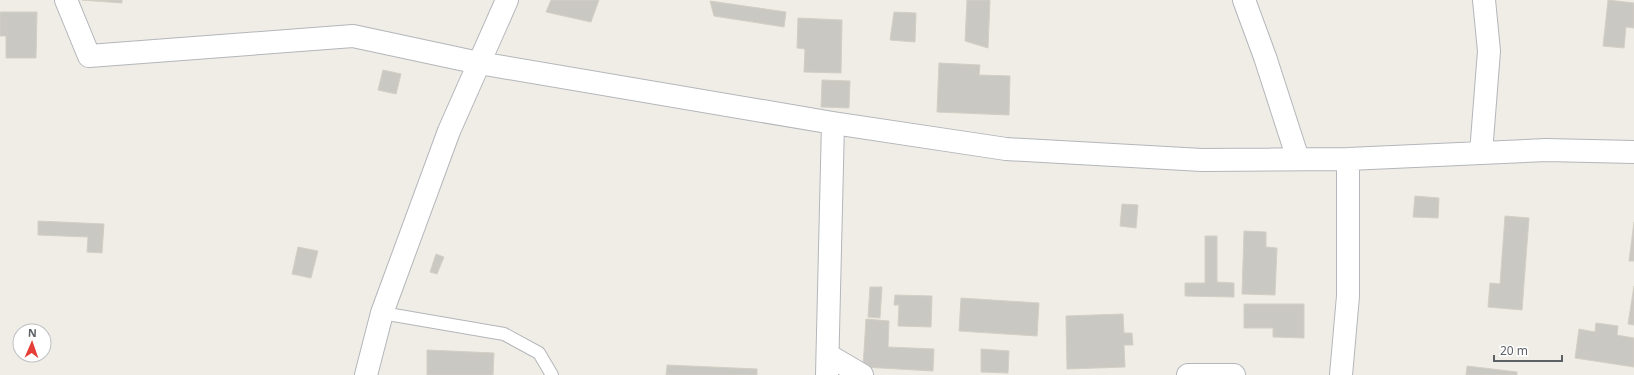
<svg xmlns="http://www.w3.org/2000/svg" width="1634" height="375" viewBox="0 0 1634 375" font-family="'Noto Sans',sans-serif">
<rect width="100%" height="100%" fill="#efede6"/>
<path fill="#cac8c3" stroke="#d4cfc4" d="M82,0H122V3Z
M551,0H599L591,22L546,12Z
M967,0H990L988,48L965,41Z
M1608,0L1634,3V28L1626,27L1624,48L1603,46Z
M710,1L786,12L784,27L714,16Z
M0,12H37L36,58H6V36H0Z
M894,12L916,13L915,42L890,40Z
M798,18L842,20L841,73L804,72L805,49L797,48Z
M939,63L980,65L979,75L1010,76L1009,115L937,112Z
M383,70L401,74L396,94L378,90Z
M822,80L850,81L849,108L821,107Z
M1415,196L1439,198L1438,218L1413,217Z
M1122,204L1138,205L1136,228L1120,226Z
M1505,216L1529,218L1522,310L1488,307L1490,283L1500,284Z
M38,221L104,224L102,253L87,252L88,237L38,235Z
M1634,222V261H1629Z
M1244,231L1266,232V247L1277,248L1275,295L1242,294Z
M1205,236H1217V282L1234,283V297L1185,296V283H1205Z
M298,247L318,251L311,278L292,274Z
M436,254L444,257L437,274L430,272Z
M1634,286V325L1628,324Z
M870,287H882L880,318L868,317Z
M895,295L932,296L931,327L898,326L899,305H894Z
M961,298L1039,303L1037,336L959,331Z
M1244,304H1304V338L1273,337V328H1244Z
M1123,314L1124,333H1132L1133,345H1124L1125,367L1067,369L1066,316Z
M866,319L889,321L888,347L934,349L933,371L863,367Z
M1596,323L1618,326L1617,335L1634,338V367L1575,358L1579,329L1595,332Z
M981,349L1009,351L1008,373L981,372Z
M427,350L494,353L493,375H427Z
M667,365L757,369V375H666Z
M1467,366L1517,372V375H1466Z"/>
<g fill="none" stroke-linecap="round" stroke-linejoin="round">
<defs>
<path id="lane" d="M382,313L504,334L539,353L552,375"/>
<path id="street" d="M66,0L89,56L353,36L479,63L833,123L1006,149L1202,160L1348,159L1546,150L1634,152
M1244,0L1265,57L1298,159
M1481,153L1489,51L1484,0
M828,355L862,375
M366,375L382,313L449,131L507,0
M827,375L833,123
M1188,375H1234
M1341,375L1348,296V159"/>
</defs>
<use href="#lane" stroke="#b3b6ba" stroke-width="14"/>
<use href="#street" stroke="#b3b6ba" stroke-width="24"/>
<use href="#lane" stroke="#fff" stroke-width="12"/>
<use href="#street" stroke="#fff" stroke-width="22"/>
</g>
<g transform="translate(32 343) rotate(2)"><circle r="19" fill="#ffffff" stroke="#bec0c2"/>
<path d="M0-3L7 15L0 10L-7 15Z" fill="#e53e36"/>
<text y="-6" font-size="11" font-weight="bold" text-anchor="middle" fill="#5d6166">N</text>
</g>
<path d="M1494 355v6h68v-6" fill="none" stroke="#5d6166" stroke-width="2"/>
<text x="1500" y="355" font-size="12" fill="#5d6166" stroke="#ffffff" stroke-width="3" paint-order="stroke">20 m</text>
</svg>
